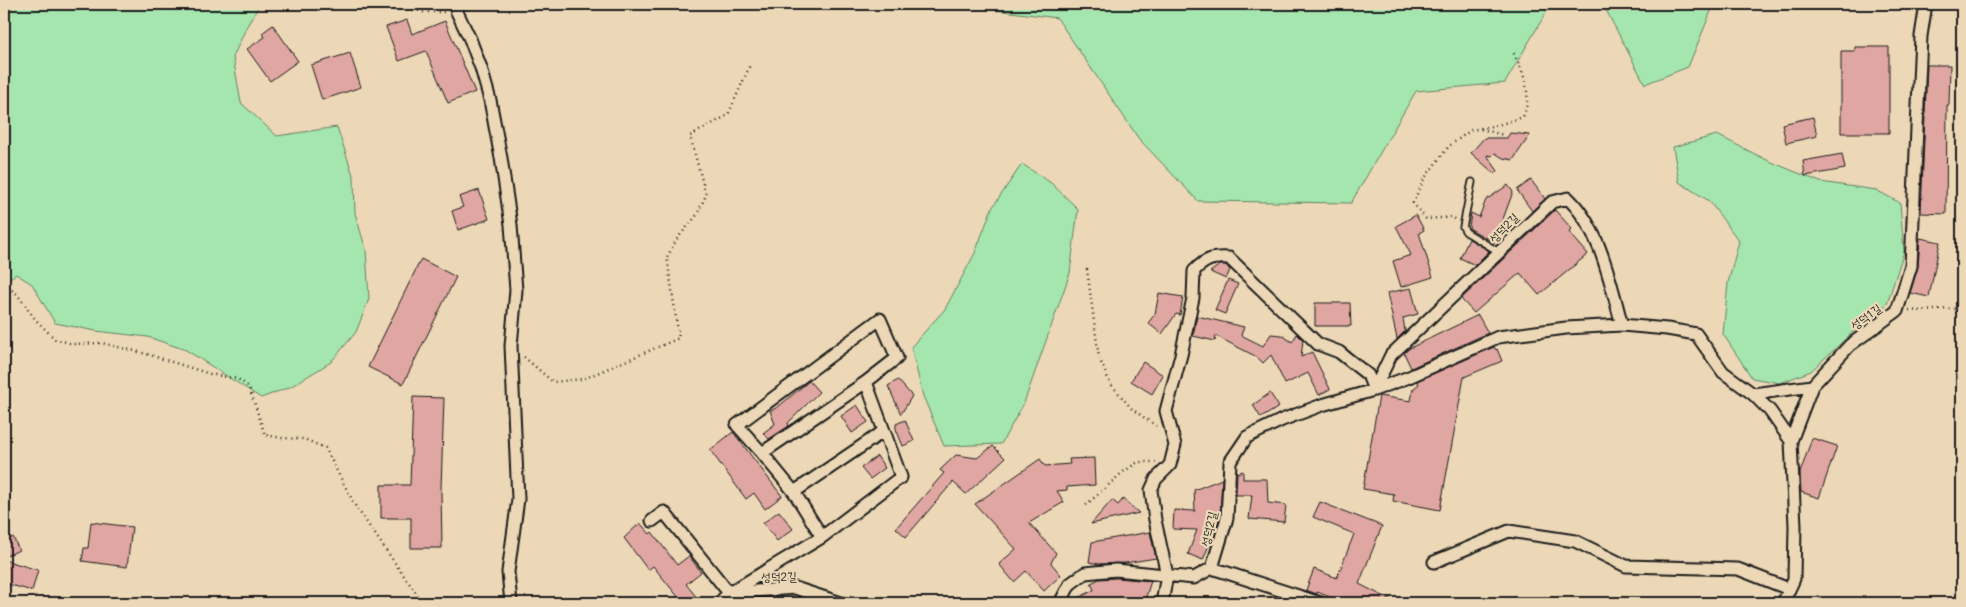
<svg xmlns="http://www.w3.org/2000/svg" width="1966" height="607" viewBox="0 0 1966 607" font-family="Mali,'Poor Story',sans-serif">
<rect width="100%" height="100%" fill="#ecd8b6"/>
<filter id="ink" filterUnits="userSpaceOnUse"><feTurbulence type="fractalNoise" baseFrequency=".02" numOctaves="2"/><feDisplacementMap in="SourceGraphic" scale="10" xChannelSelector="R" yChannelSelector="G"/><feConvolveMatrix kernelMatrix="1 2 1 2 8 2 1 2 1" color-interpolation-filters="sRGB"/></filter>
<g filter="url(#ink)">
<path fill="#a5e6ae" stroke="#608165" d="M4,4H260L247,26L233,57L241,103L277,136L337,127L354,178L355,213L366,250L369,299L356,332L331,362L290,387L261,398L186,350L148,337L96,331L55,323L32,284L16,274L4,282Z
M950,4H1551L1505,83L1416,91L1351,203L1198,201L1139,139L1057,18Z
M1580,4H1714L1688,67L1645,84L1606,10Z
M1717,135L1769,161L1820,182L1876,190L1900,203L1904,251L1887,304L1853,332L1811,371L1780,383L1752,378L1723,334L1728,283L1739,241L1709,201L1679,182L1673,147Z
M1022,164L1051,183L1078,209L1070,273L1024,403L1001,444L944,446L923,396L911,347L945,309L975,253L992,208Z"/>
<path fill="#e0a6a2" stroke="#1c1c1c" d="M407,20L412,34L445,21L475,92L448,103L426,51L399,61L386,27Z
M273,25L298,61L270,81L247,49L265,37L262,33Z
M1855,47H1889V133H1841V51H1855Z
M350,53L361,87L322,100L311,65Z
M1927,65H1950L1949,105H1947L1946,214L1921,213Z
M1813,117L1817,136L1786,143L1782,124Z
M1510,133L1530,135L1513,160L1503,158L1495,153L1492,156L1487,155L1498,171L1495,174L1471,153L1484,138H1507Z
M1842,154L1845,169L1805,176L1803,161Z
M1531,180L1545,199L1532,211L1517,190Z
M1508,185L1513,192L1494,243L1469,228L1471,213L1479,217L1486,200Z
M479,190L489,219L458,230L452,211L463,207L459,197Z
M1555,210L1572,229L1569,232L1588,254L1539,295L1520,273L1474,313L1461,299Z
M1416,215L1424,230L1419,233L1433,277L1401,287L1393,261L1411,255L1396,226Z
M1920,238L1940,242L1929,297L1910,293L1918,267Z
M1469,239L1489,251L1475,265L1460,258Z
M421,259L456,277L403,384L368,367Z
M1220,265H1226L1230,270L1226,279L1210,272Z
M1228,280L1238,284L1225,314L1215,310Z
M1411,288L1418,314L1403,318L1405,331L1397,339L1387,293Z
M1159,293L1183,297L1180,315L1176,314L1162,334L1148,323L1155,314Z
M1315,303H1350L1351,326H1315Z
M1478,315L1488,333L1411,368L1404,353L1410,348Z
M1197,316L1244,327L1241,335L1263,346L1271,334L1282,335L1292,342L1297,334L1303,340L1301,357L1312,352L1330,389L1319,395L1308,373L1285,384L1271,355L1263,363L1257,357L1216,336L1215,341L1193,336Z
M1494,347L1496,350L1497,349L1502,361L1464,377L1440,510L1393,501L1394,494L1363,489L1379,396L1411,401L1413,389L1419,384L1417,381Z
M1143,362L1163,375L1152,394L1131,381Z
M898,380L912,396L901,414L888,386Z
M809,381L819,392L788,423L789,426L769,439L763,433L775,424L770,411L778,407Z
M1270,393L1279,407L1261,418L1253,405Z
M413,397L444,398L441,489L442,548H411V518H381V485H410Z
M857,405L868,422L852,433L841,416Z
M905,420L914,441L903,446L896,429V424Z
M733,432L782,496L765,509L754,493L746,499L710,450Z
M1812,438L1837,446L1819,498L1801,492L1800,473Z
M993,446L1005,458L966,494L953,482L906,537L896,528L944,473L940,470L956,455L977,458Z
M877,456L885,468L870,479L861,468Z
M1094,458L1095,485L1067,487V490L1057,491L1064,502L1029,523L1056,553L1051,563L1061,575L1044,591L1026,571L1014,582L999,564L1016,549L975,504L1040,459L1045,466L1070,464L1069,459Z
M1243,471V479H1267L1268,503L1286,505L1284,522L1249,519L1252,495H1236L1237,473Z
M1222,479L1220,517L1203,560L1188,554L1197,530L1173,529L1174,510L1195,511L1194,490Z
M1123,499L1139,513L1091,524L1112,500L1118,505Z
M1320,502L1382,526L1359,584L1397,603H1345L1317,592V594L1306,590L1314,569L1337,578L1354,534L1313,517Z
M779,511L793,529L777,541L763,523Z
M91,522L132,527L127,567L82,561L84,548H88Z
M640,523L650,534L652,532L677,565L689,556L701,572L686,584L701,603H683L653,566L648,570L624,538Z
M1150,532L1156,558L1125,563L1099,564L1089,562L1092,542Z
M13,537L19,550L4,557V542Z
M4,560L38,570L32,591L4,583Z
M1116,578L1151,581L1144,603H1068L1094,590L1091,583L1099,579Z"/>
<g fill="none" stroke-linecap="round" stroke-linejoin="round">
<defs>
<path id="service" d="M1472,182L1463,227L1466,232L1499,252"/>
<path id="minor" d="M456,10L470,39L481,68L490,100L501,158L511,225L516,290L511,346L518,499L508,572L511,603
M1374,390L1391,355L1552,202L1568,198C1601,230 1610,282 1622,325
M1753,394L1812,386
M762,453L866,382
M794,492L884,431
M652,521L664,512L729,593L822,537L901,477L866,382L897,358L880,319L737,425L762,453L794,492L822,537
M1434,562L1509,531L1575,541L1626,566L1738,569L1789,589
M1212,568L1320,603
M719,603L729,593L795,588L841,603
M1060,603L1070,584L1085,573L1116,570L1194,578L1212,568L1227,518L1230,462L1247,437L1282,420L1322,405L1374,390L1409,377L1498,337L1566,328L1622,325L1667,329L1696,334L1723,372L1753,394L1770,411L1791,441
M1162,603L1167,575L1155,520L1151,490L1156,479L1170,465L1175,445L1166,411L1181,355L1193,298L1194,271C1205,259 1213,257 1229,258L1318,344L1339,352L1368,375L1374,390
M1783,603L1794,579L1795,526L1791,441L1812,386L1850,345L1897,311L1911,266L1921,36L1926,4"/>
</defs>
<use href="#service" stroke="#1c1c1c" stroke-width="9"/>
<use href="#minor" stroke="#1c1c1c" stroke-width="15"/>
<path stroke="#1c1c1c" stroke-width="2.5" stroke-dasharray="1 4" stroke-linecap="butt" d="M394,4L423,12H444
M1481,129L1503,135
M1455,219L1453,217L1426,219L1413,203L1424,179L1449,146L1471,130L1498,125L1523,117C1533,93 1524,74 1513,52
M1087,269L1099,358L1110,383L1132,409L1156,426
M4,284L17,294L35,319L55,339L73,344L102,343L147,354L210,374L238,379L249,387L265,435L282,438L304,439L325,448L356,507L418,596L429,603
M1909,310L1922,311L1962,308
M524,357L553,382L583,379L679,338L667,257L677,239L697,215L706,195L690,136L728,115L751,63
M1086,505L1123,472L1138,462H1156
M1962,603V602"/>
<use href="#service" stroke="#ecd8b6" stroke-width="5.5"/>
<use href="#minor" stroke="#ecd8b6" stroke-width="11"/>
</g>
</g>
<g text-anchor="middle" stroke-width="4.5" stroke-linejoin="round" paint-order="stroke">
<g font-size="12" fill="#1c1c1c" stroke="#ecd8b6">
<text transform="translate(1504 228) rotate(-45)" y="4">성덕2길</text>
<text transform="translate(1866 317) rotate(-36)" y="4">성덕1길</text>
<text transform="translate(1209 529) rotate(-77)" y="4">성덕2길</text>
<text transform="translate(779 577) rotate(-1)" y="4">성덕2길</text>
</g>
</g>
<rect width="1966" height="607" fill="none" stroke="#ecd8b6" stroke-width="20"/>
<rect x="10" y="10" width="1946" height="587" fill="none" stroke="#1c1c1c" stroke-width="2" filter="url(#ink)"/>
</svg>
